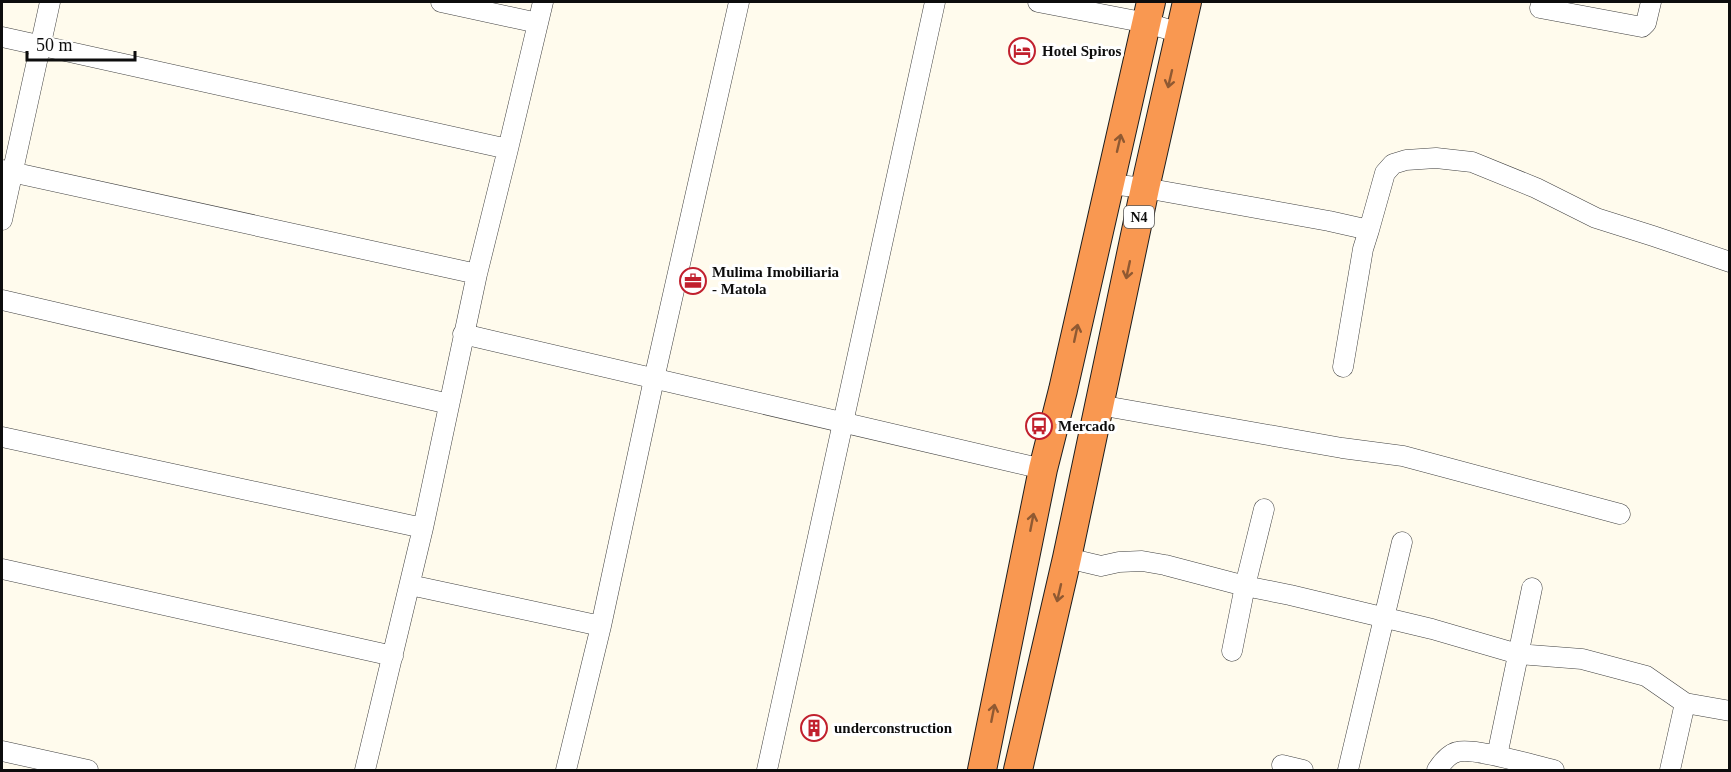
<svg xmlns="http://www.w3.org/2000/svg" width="1731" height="772" viewBox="0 0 1731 772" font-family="'Times New Roman',serif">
<rect width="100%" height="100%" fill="#fffbed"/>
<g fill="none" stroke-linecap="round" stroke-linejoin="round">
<defs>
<path id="minor" d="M441,2L538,23
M1038,2L1147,23L1180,33
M1540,8L1642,27L1646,23L1651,2
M2,37L508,149
M2,170L477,274
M1109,184L1145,188L1329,221L1369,230L1363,249L1343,367
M2,220L50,2
M1369,230L1385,173L1393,164L1406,160L1436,158L1472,162L1536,188L1596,218L1653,236L1730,262
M2,300L449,404
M463,334L1043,469
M1099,405L1342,448L1403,456L1620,514
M2,437L423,528
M1067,558L1101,566L1119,562L1142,561L1165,565L1245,586L1290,595L1432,629L1518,654L1582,659L1646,676L1685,703L1730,711
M2,569L393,656
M410,585L601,626
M1232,651L1245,586L1264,509
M2,751L88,770
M1497,756L1532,588
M1282,765L1303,770
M365,770L423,528L477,274L508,149L543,2
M566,770L601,626L654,379L739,2
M767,770L935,2
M1348,770L1402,542
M1437,770C1441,764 1449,754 1457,752C1474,747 1535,766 1554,770
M1670,770L1685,703"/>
<path id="highway" d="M982,770L1043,469L1063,390L1151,2
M1018,770L1067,558L1145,188L1187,2"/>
</defs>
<use href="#minor" stroke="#404040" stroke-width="21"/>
<use href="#highway" stroke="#1e1e1e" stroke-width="30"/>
<use href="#minor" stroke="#fff" stroke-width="20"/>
<use href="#highway" stroke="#f99851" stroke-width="28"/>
</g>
<defs><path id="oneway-shaft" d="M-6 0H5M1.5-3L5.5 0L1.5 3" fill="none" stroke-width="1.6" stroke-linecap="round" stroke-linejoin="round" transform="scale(1.5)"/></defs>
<g stroke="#8f5932">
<use href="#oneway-shaft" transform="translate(1170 79) rotate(103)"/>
<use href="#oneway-shaft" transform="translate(1119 143) rotate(-77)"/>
<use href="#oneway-shaft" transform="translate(1128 270) rotate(102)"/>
<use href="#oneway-shaft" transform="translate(1076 333) rotate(-78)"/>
<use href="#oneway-shaft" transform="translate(1032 522) rotate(-79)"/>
<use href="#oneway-shaft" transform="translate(1059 593) rotate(103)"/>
<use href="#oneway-shaft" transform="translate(993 713) rotate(-79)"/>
</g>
<defs>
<symbol id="hotel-ring" viewBox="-11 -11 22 22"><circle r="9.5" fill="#fff" stroke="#c1202e" stroke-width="1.5"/><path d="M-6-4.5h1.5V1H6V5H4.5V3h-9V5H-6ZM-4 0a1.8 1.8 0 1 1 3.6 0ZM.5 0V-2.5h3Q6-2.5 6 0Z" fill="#c1202e"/></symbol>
<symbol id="office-ring" viewBox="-11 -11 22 22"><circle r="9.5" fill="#fff" stroke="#c1202e" stroke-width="1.5"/><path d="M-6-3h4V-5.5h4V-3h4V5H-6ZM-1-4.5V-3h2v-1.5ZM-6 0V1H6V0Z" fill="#c1202e"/></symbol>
<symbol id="bus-ring" viewBox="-11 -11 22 22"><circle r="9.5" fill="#fff" stroke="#c1202e" stroke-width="1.5"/><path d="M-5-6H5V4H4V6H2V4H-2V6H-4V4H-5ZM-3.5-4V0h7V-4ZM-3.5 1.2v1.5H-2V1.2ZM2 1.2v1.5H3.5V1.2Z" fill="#c1202e"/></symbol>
<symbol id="building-ring" viewBox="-11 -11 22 22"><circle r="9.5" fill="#fff" stroke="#c1202e" stroke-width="1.5"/><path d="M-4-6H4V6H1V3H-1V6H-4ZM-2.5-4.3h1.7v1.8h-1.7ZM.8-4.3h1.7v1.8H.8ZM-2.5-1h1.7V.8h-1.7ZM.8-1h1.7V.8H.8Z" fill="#c1202e"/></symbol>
</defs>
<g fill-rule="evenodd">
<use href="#hotel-ring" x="1007" y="36" width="30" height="30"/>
<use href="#office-ring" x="678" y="266" width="30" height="30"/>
<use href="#bus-ring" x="1024" y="411" width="30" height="30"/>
<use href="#building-ring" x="799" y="713" width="30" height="30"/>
</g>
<g text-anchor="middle" stroke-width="6" stroke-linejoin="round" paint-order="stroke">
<rect fill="#fff" stroke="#565656" stroke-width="1.5" x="1124" y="206" width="30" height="22" rx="4.5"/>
<g font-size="14" font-weight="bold" fill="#0d0d0d">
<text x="1139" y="222">N4</text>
</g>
<g font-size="15" font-weight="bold" fill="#0d0d0d" stroke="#fff" text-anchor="start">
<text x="1042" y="56">Hotel Spiros</text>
<text x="712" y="277">Mulima Imobiliaria<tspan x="712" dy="17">- Matola</tspan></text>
<text x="1058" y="431">Mercado</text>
<text x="834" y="733">underconstruction</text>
</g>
</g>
<rect width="1731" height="772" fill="none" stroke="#0d0d0d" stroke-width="6"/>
<path d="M27 51v9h108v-9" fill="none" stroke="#0d0d0d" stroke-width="3"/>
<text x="36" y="51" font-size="18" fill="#0d0d0d" stroke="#ffffff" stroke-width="4.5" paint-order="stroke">50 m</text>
</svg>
